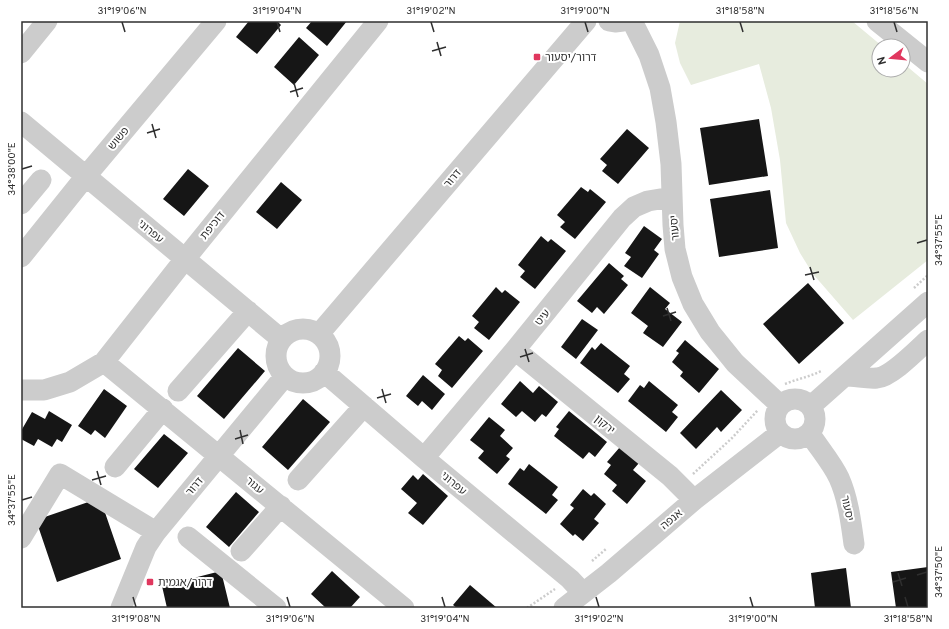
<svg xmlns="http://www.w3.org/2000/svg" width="949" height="629" viewBox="0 0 949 629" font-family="Overpass,'Noto Sans Hebrew',sans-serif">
<rect width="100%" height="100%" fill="#fff"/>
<path fill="#e7ecde" d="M680,21H852L882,46H879V70H903V63L928,84V260L853,320L813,274L800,253L786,223L780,160L771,108L759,64L691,85L680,63L675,43Z"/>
<path fill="#161616" d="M249,21H277L281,25L257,54L236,37Z
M312,21H347L327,46L306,28Z
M299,37L319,55L294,85L274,67Z
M759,119L768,176L709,185L700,128Z
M627,129L649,148L618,184L602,171L607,165L600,159Z
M188,169L209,186L184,216L163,199Z
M281,182L302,200L277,229L256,212Z
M581,187L588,192L590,189L606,202L575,239L560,227L565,222L557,215Z
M770,190L778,248L719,257L710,199Z
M644,226L662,239L654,250L659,254L642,278L624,266L631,257L625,253Z
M541,236L548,242L551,239L566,251L535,289L520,277L525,271L518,265Z
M609,263L624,276L621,279L628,285L604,314L597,307L592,313L577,301Z
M808,283L844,323L799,364L763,324Z
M496,287L502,293L505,290L520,302L489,340L474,328L479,322L472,316Z
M650,287L670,303L665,309L682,322L663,347L643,333L648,326L631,313Z
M582,319L598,330L576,359L561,347Z
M459,336L465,341L468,338L483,351L452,388L438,376L442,370L435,364Z
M685,340L719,369L699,393L680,376L683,372L672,362L679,353L676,351Z
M601,343L630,366L624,374L630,379L618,393L580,363L592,347L595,350Z
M238,348L265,371L224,419L197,396Z
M423,375L445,394L432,410L422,401L418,406L406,396Z
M520,381L533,393L539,386L558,402L546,417L542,414L535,422L522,411L516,417L501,404Z
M649,381L678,405L672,412L678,417L666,432L628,401L640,385L644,388Z
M104,389L127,406L105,438L95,430L91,435L78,426Z
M721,390L742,410L721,432L717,427L696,449L680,433Z
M303,399L330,422L288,470L262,447Z
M49,411L72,425L62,442L57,439L52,447L38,439L34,446L21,439V431L32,412L45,419Z
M569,411L607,442L595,457L589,452L583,459L554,436L559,429L556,427Z
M489,417L505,430L500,436L513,448L506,456L510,459L497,474L478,458L484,451L470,440Z
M164,434L188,453L158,488L134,469Z
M620,447L639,463L633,470L646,481L627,504L612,491L617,485L604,474L611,465L607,462Z
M529,464L558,487L552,495L558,500L546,514L508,484L520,468L524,471Z
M423,474L448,496L423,525L408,513L417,503L401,489L413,475L418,480Z
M583,489L591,496L594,493L606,504L594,519L599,523L583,541L575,534L573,536L560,524L574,508L570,505Z
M236,492L259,512L229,547L206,527Z
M100,498L121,559L57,582L36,520Z
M928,567V608H896L891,572Z
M846,568L851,608H815L811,573Z
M221,571L230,608H167L162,586Z
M332,571L360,597L350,608H326L311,594Z
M470,585L497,608H457L453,605Z"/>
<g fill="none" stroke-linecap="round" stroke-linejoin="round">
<path stroke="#ccc" stroke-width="2.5" stroke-dasharray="2 2" stroke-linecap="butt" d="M914,288L928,275
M785,384C797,379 809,377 821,371
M693,474L732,438L758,410
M592,561L606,549
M527,608L555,589"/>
<path stroke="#ccc" stroke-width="21" d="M609,21L615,22L623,21
M632,21L649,55L660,88L666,122L671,164L673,225L675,249L682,277L693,304L710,332L735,363L780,405
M877,21L928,62
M21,53L47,21
M21,122L281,339
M21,204L41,180
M21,257L86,176L216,21
M276 356a27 27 0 1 1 54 0a27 27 0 1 1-54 0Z
M319,334L586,21
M515,350L670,476L694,500
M104,362L404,608
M324,372L424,458L570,579L583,593
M845,376C856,376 867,379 877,378C891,377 917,350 928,340
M21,390H44L70,382L104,362L185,259L378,21
M178,391L248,311
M775 419a20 20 0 1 1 40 0a20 20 0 1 1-40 0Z
M811,406L928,302
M810,434C819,448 832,463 839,478C848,498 851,522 854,544
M424,458L515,350L622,218L634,207L648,201L672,197
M115,467L163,409
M298,480L364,406
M188,537L276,608
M21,538L60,474L156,532
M241,551L281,506
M121,608L146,547L156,532L285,376
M564,608L609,573L694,500L780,433"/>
</g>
<path fill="none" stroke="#2f2f2f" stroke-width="1.5" d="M122,22L125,32M277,22L280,32M431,22L434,32M585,22L588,32M740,22L743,32M894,22L897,32M437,42L441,56M432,51L446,47M294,83L298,97M290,92L303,88M152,124L156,138M147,133L160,129M22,169L32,166M917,243L927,240M810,267L814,280M805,275L819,272M667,308L671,321M663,316L676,312M525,349L529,362M520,357L533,353M382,389L386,403M377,398L391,394M240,430L243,444M235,439L248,435M97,471L101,485M92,480L106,476M22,500L32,497M898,573L902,586M917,575L927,572M893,582L906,578M133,597L136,607M287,597L290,607M442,597L445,607M596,597L599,607M750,597L753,607M905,597L908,607"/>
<g fill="#e0375e" stroke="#fff" stroke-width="1.5">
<rect x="533" y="53" width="8" height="8" rx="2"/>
<rect x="146" y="578" width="8" height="8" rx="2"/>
</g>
<g text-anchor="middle" stroke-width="4" stroke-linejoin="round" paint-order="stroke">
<g font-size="11" fill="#2f2f2f" stroke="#fff" text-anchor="start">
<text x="545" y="61">דרור/יסעור</text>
<text x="158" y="586">דרור/אגמית</text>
</g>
<g font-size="11" fill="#2f2f2f" stroke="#fff">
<text transform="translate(118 138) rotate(-50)" y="4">פשוש</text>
<text transform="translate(452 178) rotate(-50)" y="4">דרור</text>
<text transform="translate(212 225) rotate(-51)" y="4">דוכיפת</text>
<text transform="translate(674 228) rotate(-94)" y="4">יסעור</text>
<text transform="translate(151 231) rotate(40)" y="4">עפרוני</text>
<text transform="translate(542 317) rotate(-51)" y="4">עיט</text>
<text transform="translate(605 424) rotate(39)" y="4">ירקון</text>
<text transform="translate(454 483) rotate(40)" y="4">עפרוני</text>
<text transform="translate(255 485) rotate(40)" y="4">עגור</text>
<text transform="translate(194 486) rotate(-50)" y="4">דרור</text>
<text transform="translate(848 508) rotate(78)" y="4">יסעור</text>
<text transform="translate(671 519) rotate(-41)" y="4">אנפה</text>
</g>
</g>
<rect width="949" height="629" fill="none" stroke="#ffffff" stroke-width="44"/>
<g transform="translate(891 58) rotate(254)"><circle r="19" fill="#ffffff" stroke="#acacac"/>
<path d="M0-3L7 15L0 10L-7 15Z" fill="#e0375e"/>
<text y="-6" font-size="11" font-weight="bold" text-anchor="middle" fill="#2f2f2f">N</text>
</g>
<rect x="22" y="22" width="905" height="585" fill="none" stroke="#2f2f2f" stroke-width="1.5"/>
<g font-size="10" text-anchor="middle" fill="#2f2f2f">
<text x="122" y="14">31°19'06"N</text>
<text x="277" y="14">31°19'04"N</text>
<text x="431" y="14">31°19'02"N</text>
<text x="585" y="14">31°19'00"N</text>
<text x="740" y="14">31°18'58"N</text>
<text x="894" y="14">31°18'56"N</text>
<text transform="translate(11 169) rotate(-90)" y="4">34°38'00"E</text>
<text transform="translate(938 240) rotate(-90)" y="4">34°37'55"E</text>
<text transform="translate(11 500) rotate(-90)" y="4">34°37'55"E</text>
<text transform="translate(938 572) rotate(-90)" y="4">34°37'50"E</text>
<text x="136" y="622">31°19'08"N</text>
<text x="290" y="622">31°19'06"N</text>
<text x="445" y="622">31°19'04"N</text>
<text x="599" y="622">31°19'02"N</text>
<text x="753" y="622">31°19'00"N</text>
<text x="908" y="622">31°18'58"N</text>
</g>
</svg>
